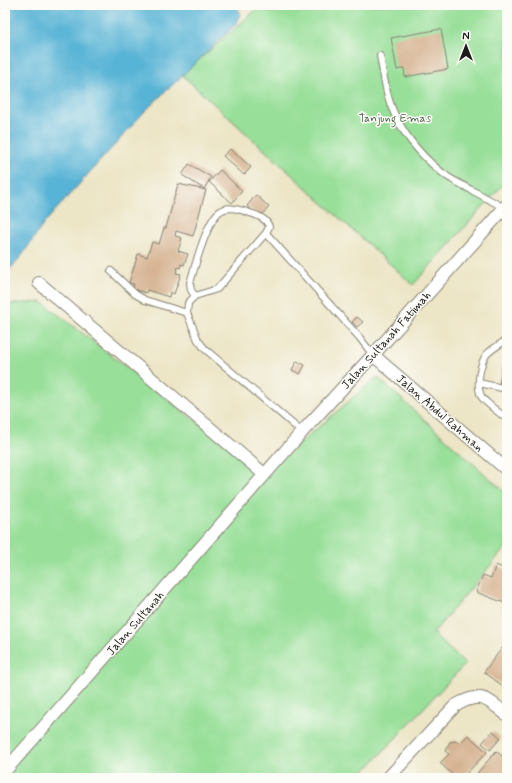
<svg xmlns="http://www.w3.org/2000/svg" width="512" height="783" viewBox="0 0 512 783" font-family="Mynerve,sans-serif">
<rect width="100%" height="100%" fill="#fdfcf7"/>
<filter id="ink" filterUnits="userSpaceOnUse"><feTurbulence type="fractalNoise" baseFrequency=".025" numOctaves="2"/><feDisplacementMap in="SourceGraphic" scale="8" xChannelSelector="R" yChannelSelector="G"/><feConvolveMatrix kernelMatrix="1 2 1 2 8 2 1 2 1" color-interpolation-filters="sRGB"/></filter>
<filter id="wash" filterUnits="userSpaceOnUse"><feTurbulence type="fractalNoise" baseFrequency=".012" numOctaves="4" result="noise"/><feDisplacementMap in="SourceGraphic" scale="16" xChannelSelector="R" yChannelSelector="G"/><feGaussianBlur stdDeviation="0.9" result="paint"/><feColorMatrix in="noise" values="0 0 0 0 0 0 0 0 0 0 0 0 0 0 0 0 0 1.4 0 .05"/><feComposite in="paint" operator="in"/></filter>
<g filter="url(#wash)">
<rect width="100%" height="100%" fill="#ece5c6"/>
<path fill="#98df99" stroke="#5a7e5a" d="M257,5H507V180L413,285L182,75L258,8Z
M42,302L264,474L377,377L507,494V546L433,633L465,664L358,778H5V304Z"/>
<path fill="#58b4d6" stroke="#3a6879" d="M5,5H233L240,11L239,19L236,24L144,112L45,222L20,258L5,274Z"/>
<g id="blocks">
<path fill="#d5b291" d="M441,29L448,69L405,77L404,68L397,70L391,38Z
M230,149L251,167L244,175L223,156Z
M189,164L211,177L204,189L182,175Z
M220,170L242,191L232,203L209,182Z
M178,184L206,190L193,236L176,231L175,236L182,238L178,251L188,254L184,265L181,264L180,268L178,267L176,273L181,274L174,294L170,292L169,297L147,290L146,293L133,289L134,284L129,283L138,254L147,257L152,242L159,244L164,228H166Z
M256,195L269,207L260,217L247,206Z
M357,317L363,322L357,327L352,322Z
M504,358L507,359V392L500,391L502,385L499,384Z
M297,361L305,365L300,374L292,370Z
M496,565L507,570V604L476,592L483,575L491,578Z
M502,648L507,652V689L484,672Z
M493,731L501,738L490,750L482,743Z
M468,735L487,752L462,778H456L440,763L449,754L445,751L450,742L455,741L460,743Z
M496,751L507,760V778H473Z"/>
</g>
</g>
<g filter="url(#ink)">
<use href="#blocks" fill-opacity="0" stroke="#848071" stroke-width="1"/>
<g fill="none" stroke-linecap="round" stroke-linejoin="round">
<defs>
<path id="service" d="M380,56C384,76 386,97 395,115C406,139 427,162 448,177C466,188 486,197 504,208
M266,233L217,289L195,296L188,303L187,313L198,340L205,349L302,432
M111,271L135,294L145,300L187,313
M195,296L191,290L190,283C195,266 206,224 218,213C226,205 238,209 247,212C256,215 267,218 269,227L266,233L359,337L373,355
M507,339C501,344 493,348 487,354C480,362 476,386 481,396C485,403 500,413 507,419
M479,383L507,389"/>
<path id="minor" d="M39,283L264,474
M373,355L507,470
M5,771L302,432L373,355L507,205
M388,778L455,706C480,691 487,698 507,715"/>
</defs>
<use href="#service" stroke="#848071" stroke-width="8"/>
<use href="#minor" stroke="#848071" stroke-width="14"/>
<use href="#service" stroke="#fff" stroke-width="6"/>
<use href="#minor" stroke="#fff" stroke-width="12"/>
</g>
</g>
<g text-anchor="middle" stroke-width="3" stroke-linejoin="round" paint-order="stroke">
<g font-size="12" fill="#476048" stroke="#fdfcf7">
<text x="395" y="122">Tanjung Emas</text>
</g>
<g font-size="12" fill="#1c1c1c" stroke="#fdfcf7">
<text transform="translate(386 340) rotate(-48)" y="4">Jalan Sultanah Fatimah</text>
<text transform="translate(440 413) rotate(41)" y="4">Jalan Abdul Rahman</text>
<text transform="translate(135 623) rotate(-49)" y="4">Jalan Sultanah</text>
</g>
</g>
<rect width="512" height="783" fill="none" stroke="#fdfcf7" stroke-width="20"/>
<g transform="translate(466 46)" stroke="#fdfcf7" stroke-width="3" paint-order="stroke">
<path d="M0-3L7 15L0 10L-7 15Z" fill="#1c1c1c"/>
<text y="-6" font-size="11" font-weight="bold" text-anchor="middle" fill="#1c1c1c">N</text>
</g>
</svg>
